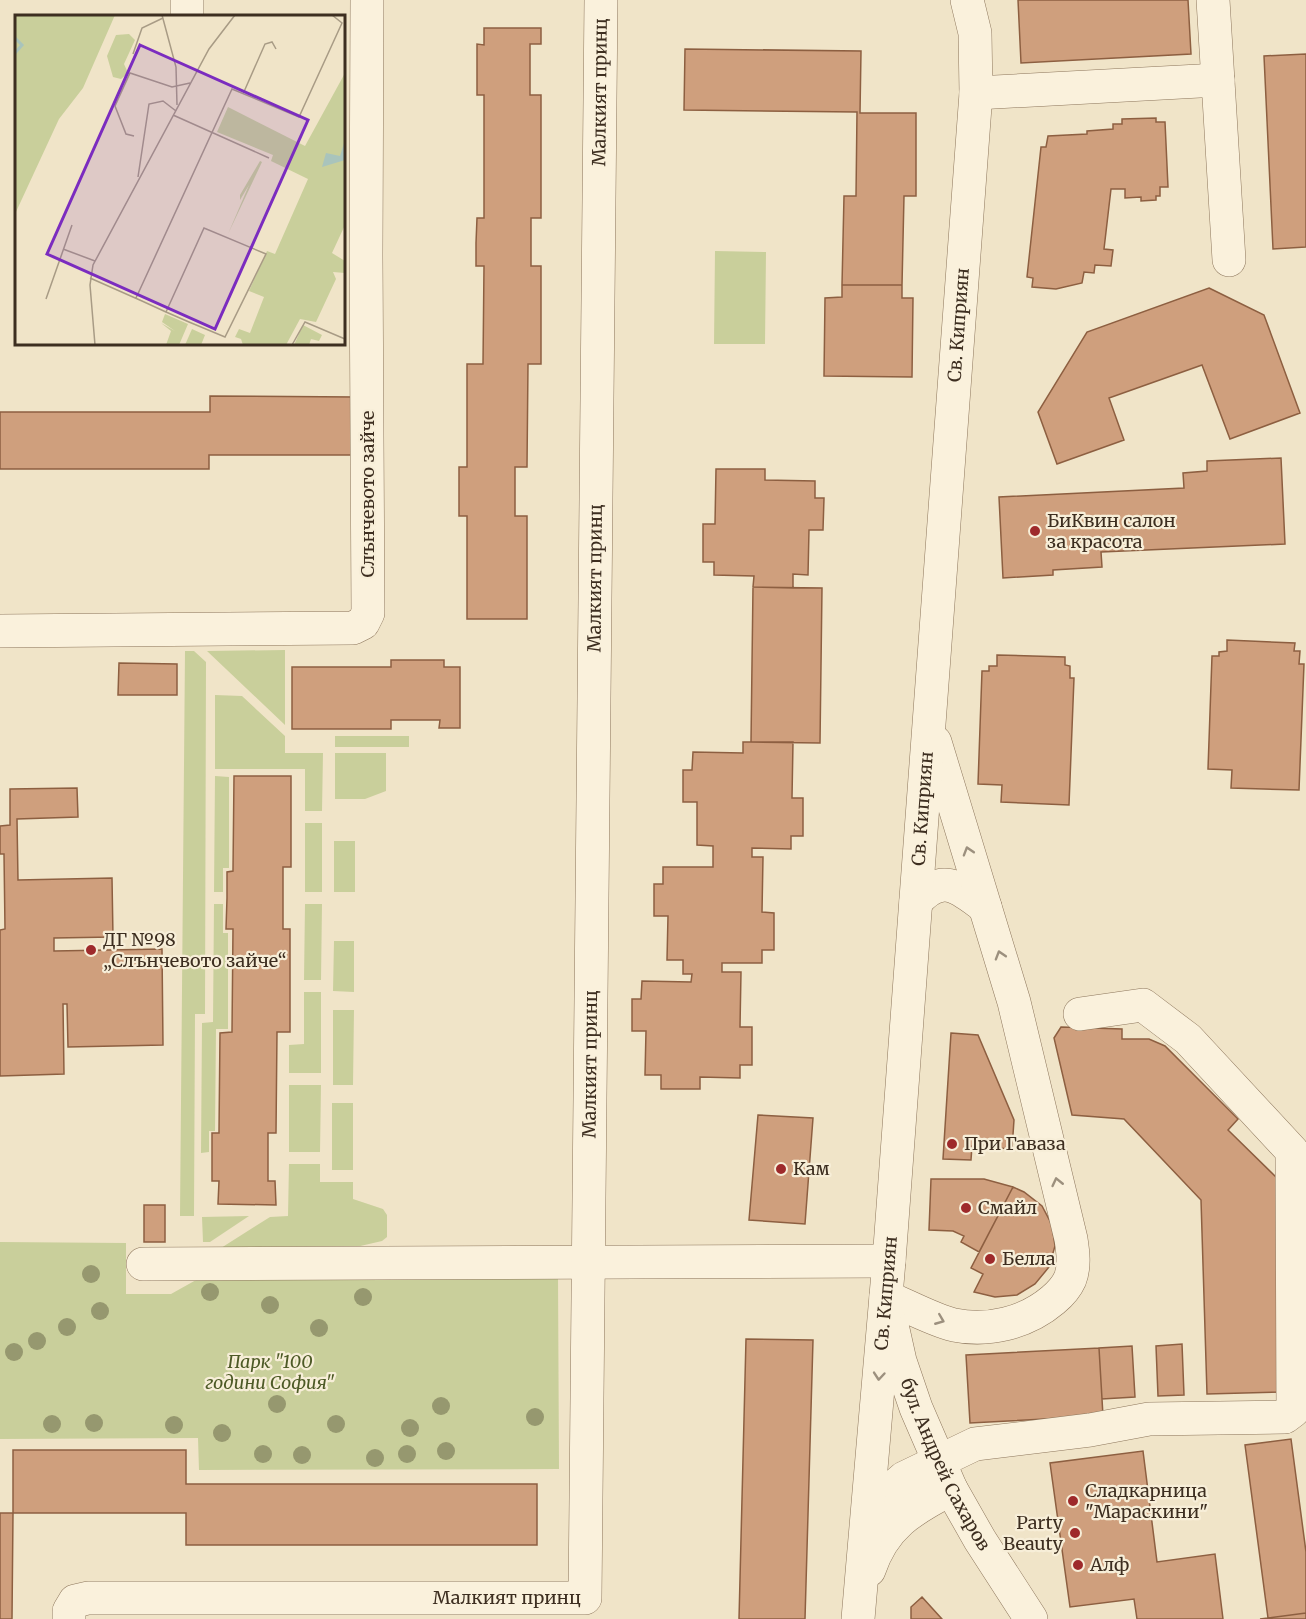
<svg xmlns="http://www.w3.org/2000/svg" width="1306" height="1619" viewBox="0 0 1306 1619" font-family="Merriweather,serif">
<rect width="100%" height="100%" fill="#f0e4c8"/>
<path fill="#c9cf9b" d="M715,251L766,252L765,344H714Z
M285,650V725L207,651Z
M185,651H194L206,662L205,1014H195L194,1216H180Z
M215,695L242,696L285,736V753H323L322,811H305V769H215Z
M335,736H409V747H335Z
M335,753H386V791L365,799H335Z
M215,776L229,777V868H223V892H214Z
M305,823H322V892H305Z
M334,841H355V892H334Z
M214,904H223V933H228V1029H216L215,1131H209V1152L201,1153L202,1023L213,1022Z
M305,904H322L321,980H304Z
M334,941H354V992L333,991Z
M304,992H321V1073H289V1045L304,1044Z
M333,1010H354L353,1085H333Z
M289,1085H321L320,1152H289Z
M332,1103H353V1170H332Z
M289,1164H320V1182H353V1199L383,1209L387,1215V1237L382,1241L356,1247L221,1248L270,1217L288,1216Z
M249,1216L210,1242H203L202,1217Z
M0,1242L126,1243V1294H171L205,1275H558L559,1469L199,1470L198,1438L0,1439Z"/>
<path fill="#cf9f7d" stroke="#8d5f41" stroke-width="1.5" d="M1018,0H1188L1191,54L1021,63Z
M484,28H541V44H530V95H541V218H531V266H541V364H528L527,467H515V516H527V619H467V516H459V467H467V364H483L484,266H476V243L477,218H484V95H477V44L484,45Z
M685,49L861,51L860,113H916V196H904L902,285H842L844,196H856L857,112L684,110Z
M1306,54V247L1273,249L1264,56Z
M1156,118V122H1165L1168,187H1160V196H1156V200L1141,201V197L1125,198V189H1111L1104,249L1113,250L1111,266L1095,265L1094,273L1084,272L1082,283L1056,289L1032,287L1033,278L1027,277L1041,147H1046L1048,136L1087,134V131L1113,129V124H1122V119Z
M842,285H902V298H913L912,377L824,376L825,298L842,297Z
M1209,288L1264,315L1300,413L1230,439L1202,365L1109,398L1124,440L1057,464L1038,412L1087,332Z
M210,396L355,397V455H209V469H0V412H210Z
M1281,458L1285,544L1101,552L1102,567L1053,570V575L1003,578L999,497L1184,488L1183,473L1207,471V461Z
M716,469H765V480L815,481V498H824L823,530H809L808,575L793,574V588L753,587L754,576L714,575V562H703V524H715Z
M753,587L822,588L820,743L751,742Z
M1227,640L1295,643L1294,651H1300L1299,664H1304L1299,790L1231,788L1232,770L1208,769L1212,656H1219V652L1227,651Z
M997,655L1065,657V665L1070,666V678H1074L1069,805L1001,802L1002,785L978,784L982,671H989V666H997Z
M391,660H444V667H460V728H439L440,720H391V729H292V667H391Z
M119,663L177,664V695H118Z
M743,742H793L792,798H803V836H791V849L752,848V857H763L762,912L774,913V950H762V963H722V972H741L740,1027H752V1065H740V1078L700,1077V1089H661V1075H645L646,1031H632V999H641L642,981L691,982L692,974H683V960H667L668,916H654V884H663V867H713V846L697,845V802H683V770H692L693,752L743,753Z
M234,776H291V867H283V929H290V1032H277L276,1133H268V1181H275L276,1205L218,1204L219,1181H212V1133H219L220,1033L232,1032L233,929H226L227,898V872L233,871Z
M77,788L78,817L17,819L18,880L112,878L113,937L54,938V951L162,949L163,1045L68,1047L67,1004H63L64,1074L0,1076V930L5,929L4,854H0V826L10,825V789Z
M1061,1027L1122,1029V1039H1149L1165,1046L1238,1119L1228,1130L1278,1179L1282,1392L1207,1394L1201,1200L1124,1119L1072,1115L1054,1038Z
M951,1033L978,1035L1014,1120L1012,1149L972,1146L971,1160L943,1159Z
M758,1115L813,1118L805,1224L749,1220Z
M931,1179H984L1013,1187L979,1252L961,1242L964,1236L953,1231L929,1230Z
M1013,1187L1024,1192L1042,1206L1052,1225L1055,1246L1049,1267L1035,1284L1017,1295L995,1297L974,1292L983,1274L971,1268Z
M144,1205H165V1242H144Z
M746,1339L813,1340L805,1619H739Z
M1182,1344L1184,1395L1158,1396L1156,1346Z
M1132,1346L1135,1397L1102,1399L1099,1348Z
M1099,1348L1103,1416L970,1423L966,1355Z
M1291,1439L1306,1552V1613L1268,1618L1245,1445Z
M13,1450H186V1484H537V1545H186V1513H13Z
M1143,1451L1157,1562L1215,1554L1223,1619H1137L1134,1599L1070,1607L1050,1463Z
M0,1513H13L12,1619H0Z
M922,1597L942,1619H911V1607Z
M1306,1613V1619H1260L1268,1618Z"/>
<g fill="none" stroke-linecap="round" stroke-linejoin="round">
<defs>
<g id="minor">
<path d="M1213,0L1229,260"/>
<path d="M187,16V0"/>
<path d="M976,93L1218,80"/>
<path d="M0,631L353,628L363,623L368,613L366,255L367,0"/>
<path d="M916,902C942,872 959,887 985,907"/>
<path d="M143,1264L889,1261"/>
<path d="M886,1297C906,1305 933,1320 954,1325C988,1332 1026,1323 1053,1300C1059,1295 1066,1288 1070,1279C1075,1266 1073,1252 1071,1239L1014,1002L935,742"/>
<path id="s1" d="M892,1325L900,1361L916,1408L951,1489L980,1540L1031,1619"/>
<path d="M867,1527L879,1500L904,1478L975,1444L1090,1430L1149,1419L1285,1417L1293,1411L1292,1151L1188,1039L1143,1005L1080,1014"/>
<path d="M869,1570C884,1525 911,1510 951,1489"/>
<path id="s2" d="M69,1619V1611L75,1601L88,1598H585L601,0"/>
<path id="s3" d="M858,1619L889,1261L976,93L975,33L967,0"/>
</g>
</defs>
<use href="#minor" stroke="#8d765c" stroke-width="34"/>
<use href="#minor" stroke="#faf1dc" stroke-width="33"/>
</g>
<g fill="#96986f">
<circle cx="91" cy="1274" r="9"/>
<circle cx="210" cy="1292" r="9"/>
<circle cx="363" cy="1297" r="9"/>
<circle cx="270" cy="1305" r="9"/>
<circle cx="100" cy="1311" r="9"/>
<circle cx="67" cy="1327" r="9"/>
<circle cx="319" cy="1328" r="9"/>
<circle cx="37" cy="1341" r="9"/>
<circle cx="14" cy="1352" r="9"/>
<circle cx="277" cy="1404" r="9"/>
<circle cx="441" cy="1406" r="9"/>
<circle cx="535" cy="1417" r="9"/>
<circle cx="94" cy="1423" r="9"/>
<circle cx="52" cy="1424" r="9"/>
<circle cx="336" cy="1424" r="9"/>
<circle cx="174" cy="1425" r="9"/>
<circle cx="410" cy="1428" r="9"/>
<circle cx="222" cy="1433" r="9"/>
<circle cx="446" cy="1451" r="9"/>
<circle cx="263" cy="1454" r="9"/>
<circle cx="407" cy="1454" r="9"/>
<circle cx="302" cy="1455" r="9"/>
<circle cx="375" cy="1458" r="9"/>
</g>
<defs><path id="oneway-chevron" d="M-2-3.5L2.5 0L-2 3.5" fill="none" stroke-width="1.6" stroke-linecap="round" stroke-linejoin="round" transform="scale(1.5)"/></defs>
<g stroke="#9c907e">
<use href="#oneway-chevron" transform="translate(968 851) rotate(-107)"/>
<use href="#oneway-chevron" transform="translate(1000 955) rotate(-107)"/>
<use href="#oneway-chevron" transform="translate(1057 1182) rotate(-103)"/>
<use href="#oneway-chevron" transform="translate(940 1320) rotate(22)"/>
<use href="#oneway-chevron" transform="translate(879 1376) rotate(95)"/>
</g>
<g fill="#9e2a2b" stroke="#f7eed8" stroke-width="2">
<circle cx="1035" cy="531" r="6"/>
<circle cx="91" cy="950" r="6"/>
<circle cx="952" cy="1144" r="6"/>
<circle cx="781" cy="1169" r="6"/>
<circle cx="966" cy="1208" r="6"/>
<circle cx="990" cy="1259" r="6"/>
<circle cx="1073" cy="1501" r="6"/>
<circle cx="1075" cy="1533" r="6"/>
<circle cx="1078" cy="1565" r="6"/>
</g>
<g text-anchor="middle" stroke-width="4.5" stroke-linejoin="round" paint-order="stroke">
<g font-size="18" fill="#3d2e20" stroke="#f7eed8">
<text dy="6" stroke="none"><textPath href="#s2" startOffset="2036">Малкият принц</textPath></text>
<text dy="6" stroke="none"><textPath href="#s3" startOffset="1298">Св. Киприян</textPath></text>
<text transform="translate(368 494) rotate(-90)" y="6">Слънчевото зайче</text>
<text dy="6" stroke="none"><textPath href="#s2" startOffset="1550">Малкият принц</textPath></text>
<text dy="6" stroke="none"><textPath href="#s3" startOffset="813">Св. Киприян</textPath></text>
<text dy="6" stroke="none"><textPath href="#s2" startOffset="1064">Малкият принц</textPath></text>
<text dy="6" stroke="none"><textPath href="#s3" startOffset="327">Св. Киприян</textPath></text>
<text dy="6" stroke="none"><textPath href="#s1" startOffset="150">бул. Андрей Сахаров</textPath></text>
<text dy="6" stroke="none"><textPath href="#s2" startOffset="452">Малкият принц</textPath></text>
</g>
<g font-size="18" fill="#3d2e20" stroke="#f7eed8" text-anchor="start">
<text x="1047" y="527">БиКвин салон<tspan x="1047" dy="21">за красота</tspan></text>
<text x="103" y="946">ДГ №98<tspan x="103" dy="21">„Слънчевото зайче“</tspan></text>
<text x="964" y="1150">При Гаваза</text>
<text x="793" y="1175">Кам</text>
<text x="978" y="1214">Смайл</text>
<text x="1002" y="1265">Белла</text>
<text x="1085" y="1497">Сладкарница<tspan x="1085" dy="21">"Мараскини"</tspan></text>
<text x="1063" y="1529" text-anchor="end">Party<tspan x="1063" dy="21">Beauty</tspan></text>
<text x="1090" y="1571">Алф</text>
</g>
<g font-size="18" font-style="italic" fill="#4d5a26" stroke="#f7eed8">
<text x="270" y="1368">Парк "100<tspan x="270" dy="21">години София"</tspan></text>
</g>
</g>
<g transform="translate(15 15)">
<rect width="330" height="330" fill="#f0e4c8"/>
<path d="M0,0H100L68,73L44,104L0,199ZM114,19L120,25L109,49L113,58L106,64L98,62L92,41L101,20ZM330,58V210L317,238L330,246V258L318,257L321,264L301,307L285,304L271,330H228L226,324L220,322L224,314L235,318L249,282L234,276L252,236L260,239L293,164L256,146L258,140L202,117L213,92L290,131ZM245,146L247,147L213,219L234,170L225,185V180ZM150,299L173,309L164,330H151L156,316L146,308L160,316L147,307ZM288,310L307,320L304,326L292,323L296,324L294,330H279ZM177,314L190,320L186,330H170Z" fill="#c9cf9b"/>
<path d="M330,125V145L307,152L311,138L325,141Z" fill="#a9c4bc"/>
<path fill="none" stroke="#a9c4bc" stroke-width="3" d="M0,23L7,30L0,38"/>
<path fill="none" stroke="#a89b85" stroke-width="1.5" d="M147,0L161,52L162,90M118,39L127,13L148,3M228,79L250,29L257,27L261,34M158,100L254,143M119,121L111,119L100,91L115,58L157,72L175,68M123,162L134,89L148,86L161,96M48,234L80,246M75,263L127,286L151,297L174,307L210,322L251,239L189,213L151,297M121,283L217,74L284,102L327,8L317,0M31,284L57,210M80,330L75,270L78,250L194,34L220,0M277,330L290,307L330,324"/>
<path fill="#7b2cbf" fill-opacity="0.15" stroke="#7b2cbf" stroke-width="3" d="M125,30L293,105L200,314L32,239Z"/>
<rect width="330" height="330" fill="none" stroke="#3d2e20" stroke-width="3"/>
</g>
</svg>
